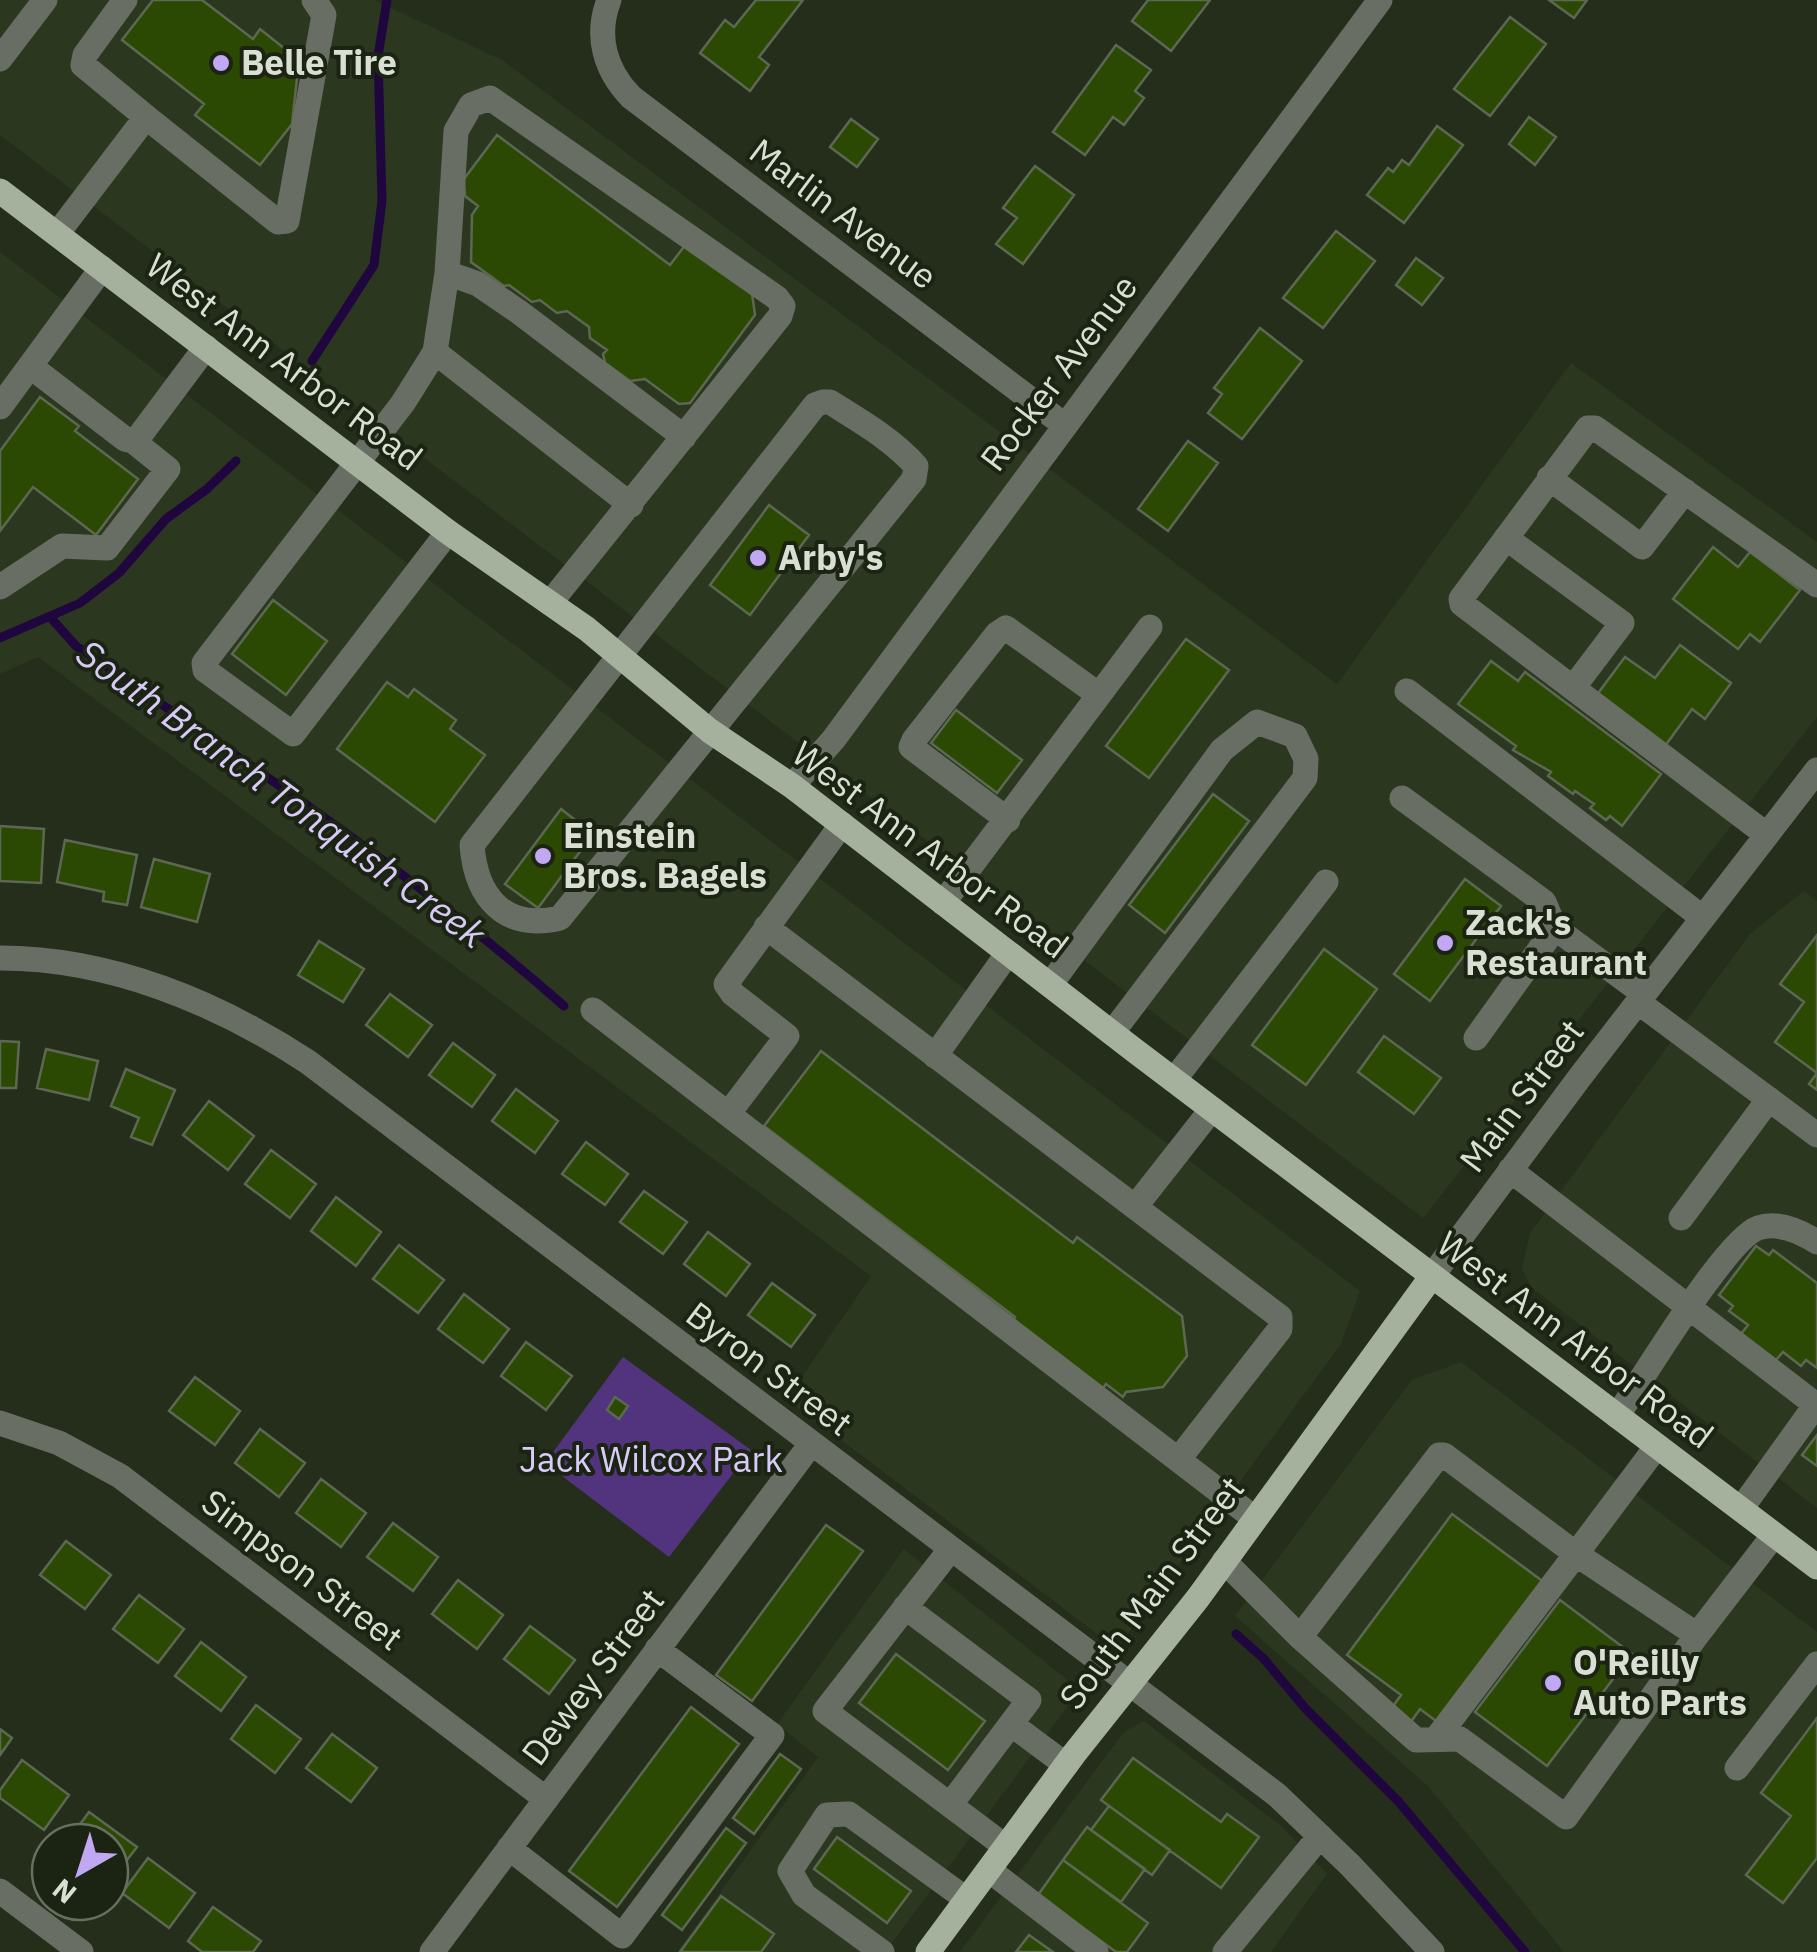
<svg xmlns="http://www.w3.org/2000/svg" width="1817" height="1952" viewBox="0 0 1817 1952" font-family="'IBM Plex Sans',sans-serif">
<rect width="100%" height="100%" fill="#242e1b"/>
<path fill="#2b381f" d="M0,0H374L502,60L1337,684L1571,363L1817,542V717L1423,1218L0,135Z
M0,252L1360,1291L1341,1344L1117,1649L787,1399L871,1276L38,657L0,674Z
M1804,891L1817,901V1508L1531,1287L1522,1268L1530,1233L1750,934Z
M1461,1362L1817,1632V1952H1564L1428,1786L1235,1616L1412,1380Z
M904,1549L1080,1690L885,1952H677L818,1757L777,1724Z
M1144,1721L1281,1826L1327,1874L1271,1952H960L1124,1732Z"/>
<path fill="#51347d" d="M623,1357L751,1450L669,1557L545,1463Z"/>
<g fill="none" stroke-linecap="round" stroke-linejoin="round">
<path stroke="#20063e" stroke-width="9" d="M312,361L374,265L382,201L378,56L387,0
M51,618L76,646C242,759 413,873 564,1006
M0,638L80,603L119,573L166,519L207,489L236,461
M1236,1634L1264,1659L1305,1708L1398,1801L1525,1952"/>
</g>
<path fill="#2c4904" stroke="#5c6853" stroke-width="2.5" d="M153,0H202L253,39L260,29L299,60L292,124L260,165L195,115L204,104L122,40Z
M756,0H803L759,57L769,65L750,91L700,53L725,20L734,27Z
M1148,0H1210L1171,51L1132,21Z
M1549,0H1587L1574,18Z
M1510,17L1546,44L1490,116L1454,89Z
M1116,45L1151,70L1135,91L1144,98L1124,125L1113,117L1085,155L1053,132Z
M1529,117L1556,137L1535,165L1509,144Z
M851,119L878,139L857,167L830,147Z
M1437,126L1463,145L1404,223L1367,195L1388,168L1393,172L1402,160L1409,165Z
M497,135L670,265L686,244L752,293L755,315L690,403L679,404L645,379L630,381L605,363L603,354L607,350L590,338L589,327L567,311L557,313L540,300L532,302L509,285L504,286L471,262L472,215L478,206L465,196L464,179Z
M1035,166L1074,195L1023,264L996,244L1017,218L1003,208Z
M1336,231L1375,261L1323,328L1283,298Z
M1416,258L1443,278L1422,305L1396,285Z
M1260,328L1302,361L1242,439L1208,413L1222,394L1214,388Z
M40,397L79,426L75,431L138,479L96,535L33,487L0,531V451Z
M1188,441L1218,463L1168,531L1138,509Z
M769,505L809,535L750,615L710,585Z
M1713,547L1738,567L1750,552L1800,590L1760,642L1750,634L1738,649L1673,599Z
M273,600L327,641L286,695L232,654Z
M1186,639L1229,670L1149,778L1106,746Z
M1680,645L1731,683L1705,719L1692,709L1665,746L1596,696L1625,657L1655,678Z
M1491,661L1518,681L1525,672L1661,774L1622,826L1610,816L1606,820L1590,808L1594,804L1575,791L1573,794L1548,776L1551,772L1513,750L1516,746L1458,704Z
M387,682L408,697L414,689L456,720L450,729L485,755L435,822L337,749Z
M956,710L1022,760L997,793L931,743Z
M1213,794L1249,821L1165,933L1129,905Z
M561,809L593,834L538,908L505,884Z
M0,826L44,829L41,883L0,881Z
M65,840L137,855L127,905L103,901L104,892L57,882Z
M154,859L210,874L197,922L141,907Z
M1465,879L1501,906L1430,1001L1394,974Z
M1817,935V1090L1809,1084L1817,1073L1775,1042L1804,1002L1780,984Z
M319,941L364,969L343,1002L298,975Z
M1324,949L1377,989L1306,1085L1252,1045Z
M390,994L432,1025L408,1057L366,1025Z
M1384,1036L1441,1078L1414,1114L1358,1072Z
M0,1041L19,1042L16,1088H0Z
M453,1043L495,1075L472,1107L429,1075Z
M46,1049L98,1061L89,1100L37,1088Z
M821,1051L1073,1243L1077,1237L1182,1316L1187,1356L1163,1387L1126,1392L1123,1397L1106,1384L1100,1392L1010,1324L1015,1317L764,1126Z
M126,1069L175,1090L152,1145L131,1137L139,1118L111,1106Z
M516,1089L558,1121L535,1153L492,1121Z
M209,1101L254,1136L228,1170L183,1135Z
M586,1142L628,1174L605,1205L562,1174Z
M271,1150L316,1184L290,1218L245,1184Z
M644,1191L687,1222L663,1254L620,1222Z
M336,1197L381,1232L356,1266L311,1231Z
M708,1232L750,1264L726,1296L684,1264Z
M399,1245L444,1280L418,1313L373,1279Z
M1756,1246L1769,1255L1773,1250L1817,1283V1368L1806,1360L1801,1366L1783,1352L1776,1360L1741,1334L1748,1325L1729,1311L1733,1306L1719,1295Z
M772,1283L815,1315L791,1347L748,1315Z
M464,1294L509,1329L483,1363L438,1329Z
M526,1342L572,1376L546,1410L501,1376Z
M195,1377L240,1411L215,1445L169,1411Z
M615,1397L628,1406L619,1419L607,1410Z
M260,1429L305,1463L279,1497L235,1463Z
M1817,1435V1466L1802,1455Z
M321,1479L366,1513L341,1547L296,1513Z
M1452,1514L1545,1583L1440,1724L1420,1709L1408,1726L1389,1712L1401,1695L1347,1655Z
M393,1523L438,1557L413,1591L367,1557Z
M826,1525L863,1551L752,1701L716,1675Z
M66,1541L111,1575L85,1609L40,1575Z
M458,1580L503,1615L477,1649L432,1614Z
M139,1595L184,1629L158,1663L113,1629Z
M1560,1600L1632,1654L1547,1766L1475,1712Z
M530,1626L575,1660L549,1694L504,1659Z
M201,1642L246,1677L221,1711L175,1676Z
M896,1654L985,1721L948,1770L859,1703Z
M256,1705L301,1739L275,1773L231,1739Z
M691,1707L739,1744L617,1907L569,1871Z
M1817,1718V1858L1783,1903L1746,1875L1791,1816L1761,1793Z
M0,1729L12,1738L0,1755Z
M332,1734L377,1768L351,1802L306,1768Z
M780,1754L801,1769L754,1834L733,1818Z
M1133,1758L1221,1822L1227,1814L1259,1837L1221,1888L1101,1800Z
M22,1760L69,1795L44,1830L0,1798V1790Z
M1109,1806L1170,1850L1152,1875L1091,1830Z
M89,1812L137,1847L111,1881L110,1842H67Z
M1087,1827L1145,1869L1121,1902L1063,1860Z
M726,1828L746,1843L682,1930L662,1915Z
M837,1837L911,1891L887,1923L814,1869Z
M148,1858L195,1893L169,1928L122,1893Z
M1063,1860L1148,1923L1127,1952H1116L1038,1895Z
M721,1896L774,1934L761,1952H680Z
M213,1907L261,1941L253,1952H202L188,1941Z
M1029,1935L1053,1952H1016Z"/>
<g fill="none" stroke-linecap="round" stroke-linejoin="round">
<path stroke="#686e64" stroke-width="25" d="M609,0C595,36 605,70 631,97L1063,424
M0,59L45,0
M146,117L278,222L287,221L324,15L314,0
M57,234L146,117L83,65L85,55L125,0
M447,273L478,284L519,312L684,437
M435,352L631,505
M30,366L125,439L133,441L138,438L206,347
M823,402H830C860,421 892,439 916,466L914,479L560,918C505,931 476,898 472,845L815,405Z
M0,407L102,268
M1549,478L1642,547L1685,491
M448,532L293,734L205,670L204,663L403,403L435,352L447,273L456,131L471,105L490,98L777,298L783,306L780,316L550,603
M1506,538L1622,623L1573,688
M0,587L62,546L107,548L168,469L133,441
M1407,691L1703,918
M792,786L833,740L1380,0
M1402,798L1544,902L1555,928
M1008,820L911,747L914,740L997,634L1006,628L1099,695
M842,824L726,984L733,994L787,1036L728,1114L1254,1518
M1767,835L1462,604L1461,599L1588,428H1595L1817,585
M943,903L1150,627
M766,927L1280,1317V1329L1178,1460
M0,958C111,958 218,1003 308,1062L1277,1795L1350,1865L1432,1952
M1050,985L1222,750L1257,722L1295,736L1306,759L1305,778L1112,1033
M1638,1002L1817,1135
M593,1010L728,1114
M1476,1038L1555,928L1644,994
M935,1056L1008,953
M1174,1080L1326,882
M1510,1170L1816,1405
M1135,1207L1212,1109
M1681,1218L1769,1099
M1432,1276L1580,1077L1817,770
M1617,1416C1642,1380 1726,1239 1758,1228C1777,1221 1801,1232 1817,1242
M0,1423L59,1443L120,1476L546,1799
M1741,1509L1817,1403
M1224,1561L1300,1637L1416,1740L1460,1739L1566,1817L1697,1635L1576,1554L1436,1739
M905,1607L1029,1700L950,1805L825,1711L950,1550
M1697,1635L1774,1535
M1300,1637L1439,1455H1444L1576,1554L1657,1446
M1011,1724L1066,1765
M1737,1768L1817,1664
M950,1805L1006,1847
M509,1848L622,1936L772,1735L657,1649
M989,1870L1096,1952
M0,1891L81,1952
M432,1952L811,1444
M882,1952L804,1895L790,1871L827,1815L849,1814L966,1899
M1225,1952L1320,1836"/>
<path stroke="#a6b19d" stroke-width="25" d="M0,191L448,532L587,629L710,731L792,786L1134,1050L1817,1567
M928,1952L1074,1754L1198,1598L1432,1276"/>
</g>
<g fill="#c1a8f3" stroke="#1b2412" stroke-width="4">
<circle cx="221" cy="63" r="10"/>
<circle cx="758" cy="558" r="10"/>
<circle cx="543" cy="856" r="10"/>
<circle cx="1445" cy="943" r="10"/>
<circle cx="1553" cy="1683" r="10"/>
</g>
<g text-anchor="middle" stroke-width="8" stroke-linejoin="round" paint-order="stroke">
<g font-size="35" font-weight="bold" fill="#d9dfd3" stroke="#1b2412" text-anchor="start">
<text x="241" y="75">Belle Tire</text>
<text x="778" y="570">Arby's</text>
<text x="563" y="848">Einstein<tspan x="563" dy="40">Bros. Bagels</tspan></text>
<text x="1465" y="935">Zack's<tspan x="1465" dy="40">Restaurant</tspan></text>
<text x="1573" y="1675">O'Reilly<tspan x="1573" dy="40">Auto Parts</tspan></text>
</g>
<g font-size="35" fill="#d9dfd3" stroke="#1b2412">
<text transform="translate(843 214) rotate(37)" y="12">Marlin Avenue</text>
<text transform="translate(284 362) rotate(37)" y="12">West Ann Arbor Road</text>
<text transform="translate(1059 373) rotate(-53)" y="12">Rocker Avenue</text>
<text transform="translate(930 850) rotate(37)" y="12">West Ann Arbor Road</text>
<text transform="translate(1522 1096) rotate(-53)" y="12">Main Street</text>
<text transform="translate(1575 1340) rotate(37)" y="12">West Ann Arbor Road</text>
<text transform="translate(769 1369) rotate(37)" y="12">Byron Street</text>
<text transform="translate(302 1570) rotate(37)" y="12">Simpson Street</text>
<text transform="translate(1152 1593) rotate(-53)" y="12">South Main Street</text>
<text transform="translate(593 1677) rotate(-53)" y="12">Dewey Street</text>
</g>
<g font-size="35" fill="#d9cbf7" stroke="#1b2412">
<text x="651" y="1472">Jack Wilcox Park</text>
</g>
<g font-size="38" font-style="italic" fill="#d8caf6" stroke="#1b2412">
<text transform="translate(281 794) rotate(36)" y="13">South Branch Tonquish Creek</text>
</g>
</g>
<g transform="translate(80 1872) rotate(219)"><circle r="48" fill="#1b2412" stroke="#676f5f" stroke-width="2.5"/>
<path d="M0-8L18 38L0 25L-18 38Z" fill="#c1a8f3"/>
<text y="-15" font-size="28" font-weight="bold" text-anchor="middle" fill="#d9dfd3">N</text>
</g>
</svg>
